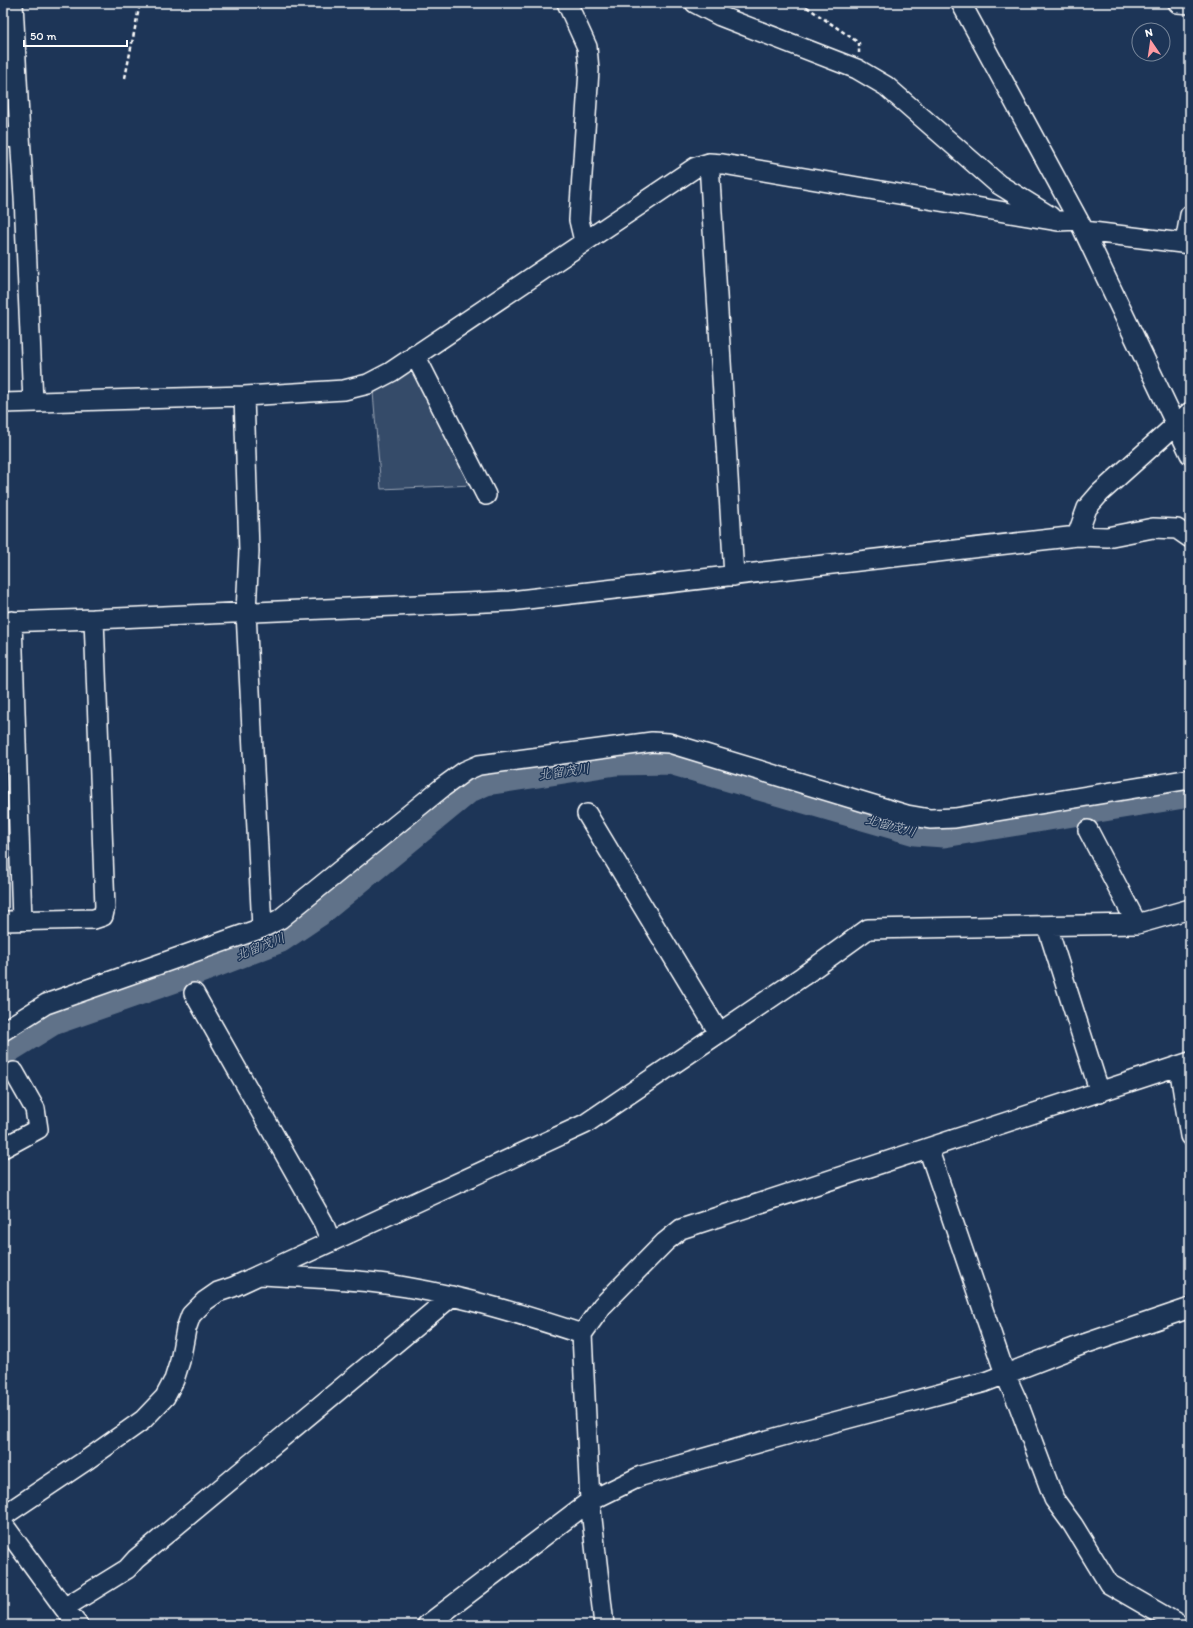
<svg xmlns="http://www.w3.org/2000/svg" width="1193" height="1628" viewBox="0 0 1193 1628" font-family="Itim,'Klee One',sans-serif">
<rect width="100%" height="100%" fill="#1d3557"/>
<filter id="ink" filterUnits="userSpaceOnUse"><feTurbulence type="fractalNoise" baseFrequency=".025" numOctaves="2"/><feDisplacementMap in="SourceGraphic" scale="8" xChannelSelector="R" yChannelSelector="G"/><feConvolveMatrix kernelMatrix="1 2 1 2 8 2 1 2 1" color-interpolation-filters="sRGB"/></filter>
<g filter="url(#ink)">
<path fill="#364b69" stroke="#9aa5b4" d="M415,368L473,485L381,489L373,392Z"/>
<g fill="none" stroke-linecap="round" stroke-linejoin="round">
<path stroke="#617289" stroke-width="25" d="M3,1054L53,1023L187,976L281,940L318,915L470,790L486,783L616,763L670,762L915,833L944,835L1190,795"/>
<defs>
<path id="minor" d="M13,3L20,136L24,197L33,402
M567,3L587,47L589,70L579,220L584,241
M695,3L720,16L857,69L886,86L998,184L1050,216
M961,3L1081,225L1190,454
M1178,3L1190,4
M3,138L20,136
M709,163L734,576
M1084,231L1190,244
M1185,243L1190,215
M415,355L486,495
M244,396L249,551L246,612L262,928
M3,403L244,396L344,390L368,384L391,372L696,167L709,163L723,164L1058,221L1078,220
M1077,536L1087,508L1100,493L1190,412
M12,621L22,921
M3,622L94,619L510,601L1077,536L1107,537L1153,528L1177,529L1190,538
M587,814L719,1033
M1088,830L1137,924
M3,921L94,919L103,916L105,907L94,619
M1047,926L1100,1093
M194,993L323,1222L331,1242
M3,1031L46,1004L262,928L280,919L443,787L465,771L479,765L652,742L669,743L907,815L930,819L955,818L1190,779
M1179,1066L1190,1136
M3,1148L38,1129L35,1109L14,1072
M928,1148L1005,1374L1018,1403L1054,1499L1073,1525L1109,1584L1180,1625
M261,1275C310,1278 359,1279 406,1287C466,1297 524,1315 582,1334
M3,1516L88,1459L143,1420L165,1397L174,1380L180,1361L186,1329L191,1315L205,1301L218,1292L233,1287L585,1124L803,976L868,929L1137,924L1190,909
M3,1524L64,1608L78,1625
M64,1608L127,1569L136,1559L452,1296
M427,1625L590,1501L641,1476L793,1433L985,1382L1084,1344L1190,1308
M604,1625L590,1501L582,1334L602,1306L665,1242L681,1229L1190,1062"/>
</defs>
<use href="#minor" stroke="#fff" stroke-width="22"/>
<path stroke="#fff" stroke-width="2.5" stroke-dasharray="4 3" stroke-linecap="butt" d="M801,3L859,43V53
M125,78L140,3"/>
<use href="#minor" stroke="#1d3557" stroke-width="19"/>
</g>
</g>
<g text-anchor="middle" stroke-width="3" stroke-linejoin="round" paint-order="stroke">
<g font-size="13" font-style="italic" fill="#b8c0ca" stroke="#1d3557">
<text transform="translate(564 771) rotate(-8)" y="5">北留茂川</text>
<text transform="translate(891 825) rotate(15)" y="5">北留茂川</text>
<text transform="translate(260 946) rotate(-22)" y="5">北留茂川</text>
</g>
</g>
<rect width="1193" height="1628" fill="none" stroke="#1d3557" stroke-width="16"/>
<rect x="8" y="8" width="1177" height="1612" fill="none" stroke="#fff" stroke-width="1.5" filter="url(#ink)"/>
<g transform="translate(1151 42) rotate(347)"><circle r="19" fill="#1d3557" stroke="#77869a"/>
<path d="M0-3L7 15L0 10L-7 15Z" fill="#ff9aa2"/>
<text y="-6" font-size="11" font-weight="bold" text-anchor="middle" fill="#ffffff">N</text>
</g>
<path d="M24 40v6h103v-6" fill="none" stroke="#ffffff" stroke-width="2"/>
<text x="30" y="40" font-size="12" fill="#ffffff" stroke="#1d3557" stroke-width="3" paint-order="stroke">50 m</text>
</svg>
